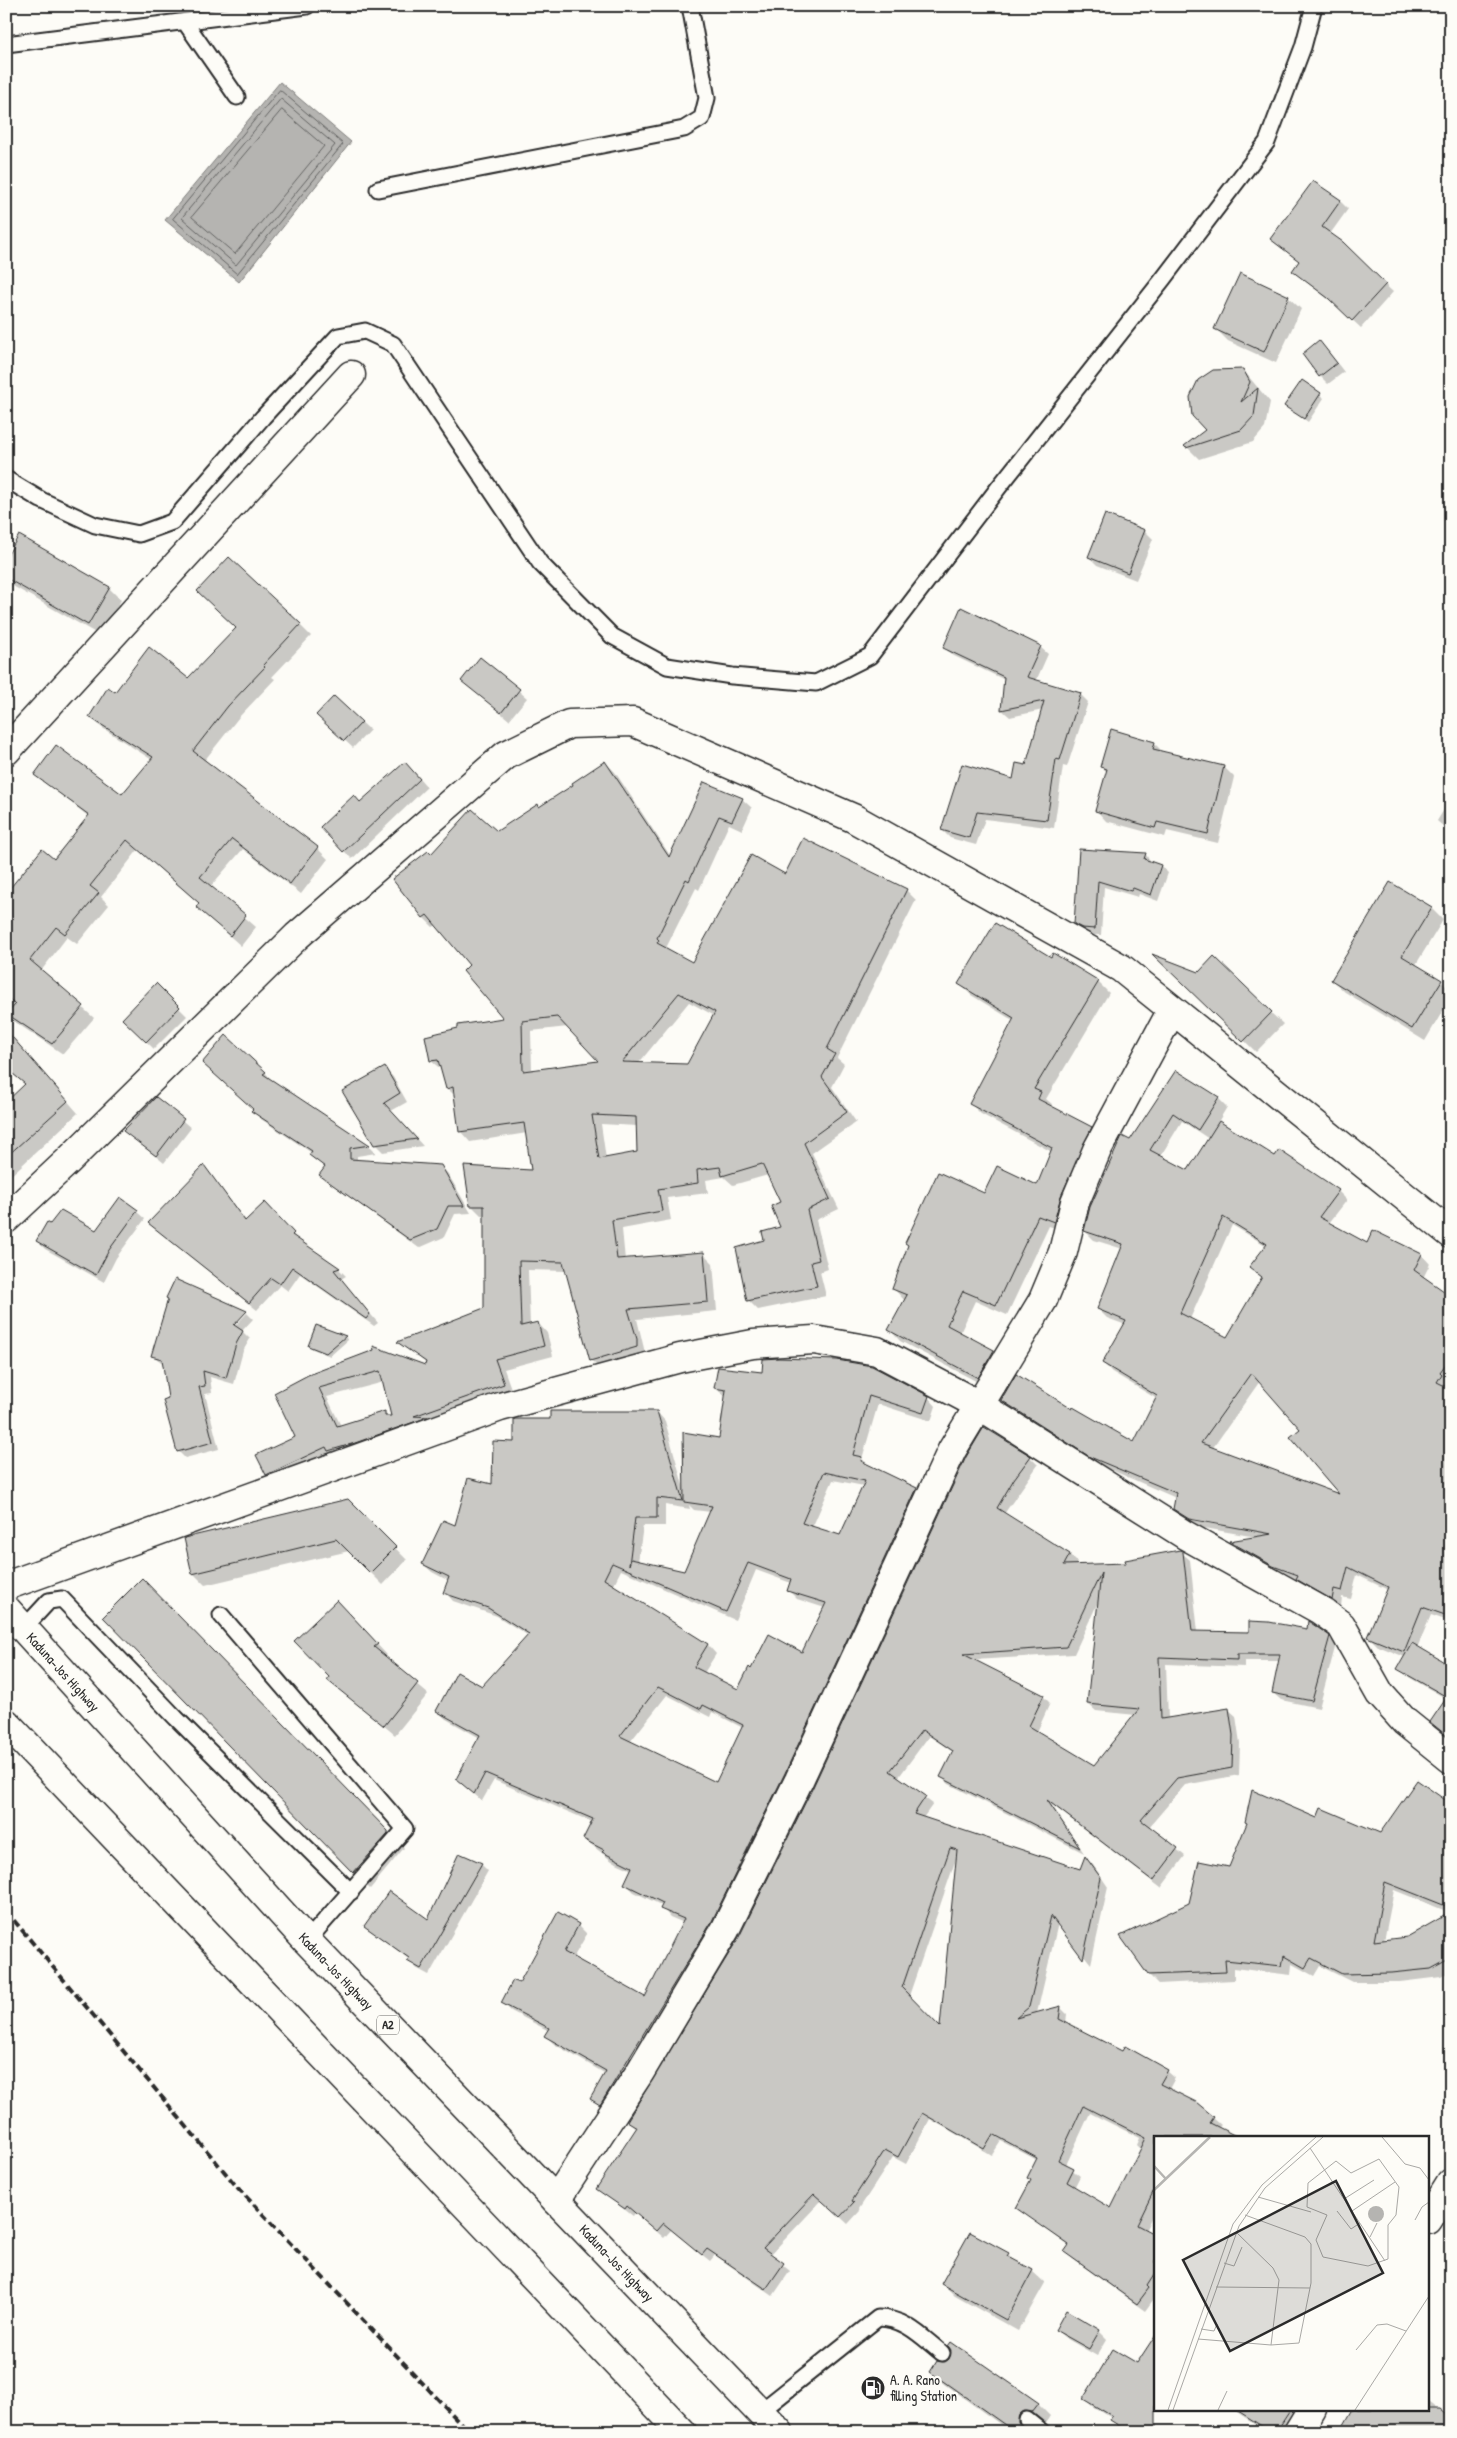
<svg xmlns="http://www.w3.org/2000/svg" width="1457" height="2438" viewBox="0 0 1457 2438" font-family="'Patrick Hand',sans-serif">
<rect width="100%" height="100%" fill="#fdfcf7"/>
<filter id="ink" filterUnits="userSpaceOnUse"><feTurbulence type="fractalNoise" baseFrequency=".02" numOctaves="2"/><feDisplacementMap in="SourceGraphic" scale="10" xChannelSelector="R" yChannelSelector="G"/><feConvolveMatrix kernelMatrix="1 2 1 2 8 2 1 2 1" color-interpolation-filters="sRGB"/></filter>
<g filter="url(#ink)">
<path fill="#b5b4b1" stroke="#7e7d7b" d="M280,82L351,142L239,282L165,220Z"/>
<path fill="#0003" fill-rule="evenodd" d="M1340,201L1348,209L1330,234L1393,292L1361,328L1337,306L1301,278L1293,271L1300,262L1271,239Z
M1288,297L1301,309L1276,363L1228,341L1216,329Z
M1327,350L1344,372L1328,384L1320,376Z
M1243,370L1270,402L1265,428L1253,442L1199,459L1187,447L1206,430Z
M1302,382L1324,398L1308,422L1286,406Z
M1106,516L1145,531L1153,539L1136,580L1097,565L1089,557Z
M6,560L109,588L121,600L101,636L11,585L6,580Z
M300,625L311,636L272,677L275,679L239,717L204,761L317,848L328,859L301,894L243,849L210,887L256,927L241,946L197,907L200,904L138,850L101,897L109,905L77,944L67,937L41,971L94,1018L63,1054L6,1016V913L89,817L36,774L122,796L152,760L101,727L90,716L115,693L188,679Z
M944,647H1040L1048,654L1036,681L1080,694L1088,702L1067,767L1063,766L1054,828L985,819L976,845L950,838L942,830L1014,781L1026,766L1043,710L1010,717L1002,710L1005,680L952,655Z
M481,659L527,698L509,720L463,681Z
M335,698L370,730L353,748L326,723Z
M1154,743L1164,753L1224,767L1234,777L1218,843L1167,831L1165,837L1106,821L1096,810L1107,772L1102,767Z
M605,762L615,772L671,857L705,783L742,799L752,808L742,830L729,824L699,890L696,888L666,948L692,963L785,876L906,890L916,900L837,1058L844,1064L832,1087L856,1122L812,1153L839,1209L816,1220L828,1269L820,1272L826,1296L758,1310L748,1300L765,1241L782,1227L781,1203L768,1175L733,1185L724,1177L706,1180L708,1193L667,1198L671,1220L622,1229L625,1260L703,1253L713,1263L717,1311L637,1319L646,1357L601,1370L591,1360L567,1271L528,1270L530,1325L538,1323L547,1333L553,1356L504,1369L513,1394L277,1484L267,1474L296,1438L309,1376L426,1367L427,1364L400,1342L486,1309L485,1215H481L471,1205L532,1172L527,1133L470,1142L461,1132L456,1097L448,1089L442,1070L431,1061L505,1019L471,965L437,925L433,927L424,918L394,879L431,856L497,833L575,785ZM689,1002L715,1016L688,1065L638,1064ZM568,1027L600,1062L532,1071L531,1031ZM601,1124L637,1126L638,1153L606,1159ZM384,1382L393,1417H389L384,1413L341,1426L327,1397Z
M413,771L427,787L352,859L321,828Z
M1451,798V833L1437,821Z
M1080,851L1146,855L1152,863L1161,866L1168,873L1158,901L1139,894L1138,897L1104,887L1101,935H1090L1082,930L1075,923Z
M1431,908L1443,920L1415,966L1441,981L1451,991V997L1425,1041L1345,992L1332,980Z
M1054,955L1098,982L1109,993L1046,1099L1052,1104L1050,1107L1091,1128L1102,1139L1065,1232L1049,1226L1007,1315L975,1301L960,1333L994,1351L1005,1362L989,1388L900,1341L890,1330L905,1301L894,1289L985,1195L1037,1186L1052,1152L981,1114L970,1103L1014,1021L971,995L960,984L1052,958Z
M1158,957L1271,1013L1283,1024L1256,1052Z
M156,985L187,1016L154,1049L123,1019Z
M6,1030L78,1113L6,1180V1103L26,1085L6,1068Z
M385,1069L393,1077L407,1102L391,1111L423,1146L383,1152L375,1144Z
M212,1070L265,1072L272,1081L369,1146L376,1153L357,1156V1161L440,1166L448,1174L471,1213L455,1214L444,1237L419,1248L329,1182L321,1175L325,1168L311,1155L312,1153L261,1119L253,1111L254,1109Z
M1176,1071L1218,1098L1227,1107L1218,1122L1275,1158L1279,1151L1338,1191L1347,1200L1329,1223L1368,1244L1422,1255L1430,1264L1423,1278L1451,1298V1377L1447,1389L1451,1489V1622L1431,1615L1417,1648L1451,1668V1739L1432,1722L1447,1699L1407,1676L1399,1668L1405,1657L1378,1646L1369,1637L1388,1590L1357,1575L1351,1599L1342,1597L1341,1607L1307,1587L1300,1581L1283,1575L1239,1550L1231,1542L1256,1537L1199,1527L1174,1508L1176,1498L1100,1465L1011,1409L1002,1400L1072,1411L1135,1444L1157,1399L1112,1372L1103,1363L1126,1325L1107,1318L1098,1309L1123,1249L1094,1240L1085,1231L1130,1142ZM1182,1121L1209,1139L1189,1172L1160,1157ZM1232,1225L1267,1246L1251,1267L1263,1279L1228,1339L1190,1319ZM1260,1381L1302,1429L1343,1496L1212,1449Z
M156,1098L191,1128L164,1163L125,1131Z
M204,1167L247,1222L273,1212L300,1242L339,1269L346,1276L341,1279L378,1323L374,1326L300,1274L288,1291L280,1285L257,1310L158,1231L150,1223Z
M121,1198L145,1219L116,1258L104,1282L45,1249L37,1241L50,1225L97,1231Z
M176,1281L246,1312L253,1319L242,1331L250,1339L243,1351L234,1384L210,1377L212,1393L205,1394L219,1449L185,1458L178,1451L165,1401L169,1399L164,1364L153,1356L169,1300L167,1298ZM243,1313H247L230,1331L228,1329Z
M317,1326L345,1337L348,1340L330,1356L313,1349L309,1346Z
M715,1388L928,1397L936,1406L931,1421L878,1404L862,1459L870,1466L916,1489L925,1497L793,1782L608,2112L592,2099L606,2074L554,2044L546,2036L549,2031L511,2011L502,2002L578,1925L587,1934L573,1958L645,1999L684,1923L670,1917L662,1908L663,1906L634,1892L626,1884L632,1870L612,1861L584,1839L592,1822L494,1780L482,1801L466,1787L480,1738L446,1719L437,1711L482,1688L529,1636L497,1616L453,1601L445,1592L449,1581L432,1572L423,1564L493,1486L515,1443L551,1420L657,1412L665,1421L684,1489L720,1439L726,1397ZM833,1480L864,1486L840,1536L812,1528ZM665,1505L690,1509L689,1505L694,1510L711,1512L685,1573L638,1562L643,1526H665ZM621,1570L735,1620L756,1570L791,1583L789,1591L797,1599L825,1608L803,1653L752,1670L738,1691L704,1673L716,1654L708,1645L613,1586ZM667,1695L710,1717L712,1712L743,1728L716,1784L630,1742Z
M985,1429L1030,1457L1038,1465L1004,1514L1070,1555L1077,1562L1075,1566L1127,1564L1182,1553L1190,1560L1198,1632L1328,1637L1336,1644L1319,1708L1281,1700L1273,1693L1280,1661H1244V1667L1166,1664L1168,1719L1228,1709L1236,1716L1240,1743L1239,1775L1185,1785L1149,1827L1185,1856L1161,1888L1051,1804L1084,1853L949,1784L941,1776L953,1752L929,1736L898,1778L933,1804L923,1818L1081,1870L1086,1858L1093,1865L1108,1887L1091,1964L1058,1923L1037,2013L1060,2007L1067,2014L1066,2024L1122,2053L1167,2071L1175,2078L1169,2089L1213,2118L1221,2125L1218,2128L1156,2137V2208L1145,2231L1156,2237V2296L1145,2311L1073,2259L1065,2251L1069,2246L1018,2208L1032,2181L1028,2178L1037,2160L1001,2141L992,2155L930,2119L906,2164L893,2157L859,2209L860,2211L848,2224L822,2200L770,2255L790,2271L773,2296L715,2255L710,2261L671,2230L664,2238L635,2213L633,2216L598,2189L637,2129L628,2121L740,1938L814,1787ZM1099,1600L1088,1704L1096,1711L1136,1715L1095,1766L1037,1732L1050,1703L1043,1696L974,1660L1074,1654ZM956,1859H957L941,2030L909,1996ZM1090,2113L1140,2138L1137,2145L1141,2149L1112,2210L1074,2188L1080,2176L1066,2165Z
M348,1500L407,1560L383,1585L349,1551L205,1585L193,1573Z
M159,1596L404,1848L370,1889L104,1617Z
M347,1612L387,1655L384,1657L428,1694L395,1735L328,1679Z
M1451,1805V1913L1394,1890L1384,1941L1407,1938L1451,1913V1981L1446,1974L1441,1977L1400,1982H1352L1320,1966L1314,1976L1292,1964L1291,1975L1234,1968V1980L1158,1984L1149,1975L1190,1904L1230,1869L1318,1820L1381,1835Z
M481,1864L488,1871L429,1975L416,1968L410,1960L365,1926L428,1920Z
M1008,2254L1016,2262L1032,2271L1045,2283L1018,2331L955,2296L943,2284Z
M1056,2329L1099,2331L1107,2339L1097,2356L1064,2337Z
M945,2363L1038,2404L1050,2416L1045,2424L1037,2423L1030,2432H1011L944,2384L931,2372Z
M1085,2399L1157,2409L1148,2425L1157,2432H1127L1118,2426L1112,2418L1092,2406Z
M1428,2402L1451,2420L1428,2409Z
M1232,2409H1294L1300,2415L1288,2432H1268Z"/>
<g fill="none" stroke-linecap="round" stroke-linejoin="round">
<path stroke="#626261" stroke-width="1" d="M280,90L343,144L237,274L173,219Z
M281,99L335,145L236,265L182,218Z
M282,110L324,146L235,254L192,217Z"/>
</g>
<path fill="#c9c8c4" stroke="#2b2b2b" fill-rule="evenodd" d="M1313,181L1341,200L1322,227L1343,242L1386,284L1352,321L1328,298L1292,271L1299,261L1270,239Z
M1240,273L1289,296L1264,352L1214,329Z
M1319,340L1337,363L1319,377L1302,354Z
M1243,369L1250,382L1241,402L1258,388L1254,416L1241,430L1186,448L1184,446L1205,430L1192,416L1190,397L1198,380L1213,370Z
M1302,380L1321,393L1304,419L1284,406Z
M1105,514L1145,530L1128,573L1088,557Z
M19,535L110,587L88,625L6,578V558Z
M229,557L301,624L263,665L265,667L228,706L193,751L318,847L290,884L232,839L200,877L246,915L230,936L196,907L199,903L127,840L90,886L99,893L65,934L56,927L30,960L84,1006L52,1044L7,1014L15,1005L6,996V893L42,849L54,859L89,815L34,775L56,745L122,794L153,757L89,717L108,687L115,692L149,647L188,678L236,628L197,591Z
M961,607L1041,646L1027,677L1081,693L1060,760L1056,759L1047,820L977,812L969,838L941,830L962,764L1013,779L1016,763L1026,765L1044,701L1001,710L1004,677L943,648Z
M480,657L520,689L501,713L461,681Z
M334,696L362,722L344,741L316,715Z
M1111,729L1155,742L1153,749L1224,766L1208,834L1157,822L1155,828L1095,811L1107,769L1100,767Z
M605,761L669,857L704,782L743,798L732,821L719,816L689,881L686,879L657,938L659,940L657,943L692,962L751,855L785,874L803,838L907,889L827,1049L835,1054L822,1077L847,1112L804,1143L830,1199L807,1210L819,1260L811,1262L817,1286L747,1301L736,1248L764,1240L762,1232L780,1227L771,1206L780,1202L762,1164L722,1176L720,1167L697,1170L698,1183L658,1189L662,1211L612,1220L617,1259L704,1252L708,1302L628,1309L637,1339V1347L590,1361L563,1262L519,1261L521,1326L538,1322L544,1346L495,1359L504,1384L414,1416L428,1417L355,1443L328,1451L326,1447L266,1475L256,1455L295,1437L274,1393L308,1375L374,1350L373,1346L425,1365L426,1362L397,1342L484,1308V1206H470L464,1166L531,1170L524,1123L459,1132L453,1087L446,1089L438,1060L430,1061L425,1036L458,1028V1025L503,1018L463,971L469,965L427,915L423,918L392,879L428,851L431,854L472,809L497,831L538,804L539,807L573,785L572,783ZM679,993L715,1012L687,1064L622,1062ZM557,1017L598,1061L523,1071L522,1021ZM592,1115L636,1117L637,1152L599,1159ZM380,1371L391,1416H385V1411L337,1426L319,1388Z
M405,762L420,779L343,852L320,827L354,795L360,802Z
M1079,849L1146,853L1144,859L1161,865L1151,895L1133,888L1131,891L1098,881L1095,929L1082,928L1074,924Z
M1390,882L1432,907L1402,956L1442,980L1412,1029L1331,980Z
M995,923L1051,957L1053,953L1099,981L1034,1089L1041,1092L1038,1099L1092,1127L1061,1196L1054,1222L1038,1216L996,1305L963,1291L947,1325L994,1350L978,1378L888,1330L907,1295L892,1289L908,1245L905,1243L938,1172L984,1193L997,1166L1037,1185L1052,1148L969,1104L1014,1018L958,984Z
M1152,954L1199,972L1214,956L1272,1012L1243,1042Z
M156,983L180,1007L146,1042L122,1019Z
M6,1030L68,1101L6,1157V1102L25,1084L6,1068Z
M226,1035L266,1072L263,1074L370,1145L350,1148V1159L441,1165L464,1206H448L437,1229L410,1240L319,1175L325,1167L309,1155L312,1151L251,1111L253,1109L202,1063Z
M385,1067L400,1093L384,1103L417,1139L374,1145L342,1091Z
M1176,1070L1219,1097L1198,1130L1173,1113L1150,1150L1188,1170L1219,1121L1275,1156L1279,1150L1339,1190L1319,1217L1367,1243L1373,1230L1422,1254L1414,1270L1451,1296V1357L1440,1372L1442,1374L1437,1382L1451,1389V1617L1422,1607L1404,1652L1367,1637L1388,1587L1348,1567L1342,1591L1334,1589L1332,1600L1296,1579L1298,1575L1273,1566L1229,1541L1272,1534L1189,1519L1173,1509L1176,1493L1090,1457L1001,1400L1016,1374L1072,1409L1073,1407L1134,1442L1157,1396L1102,1363L1126,1321L1097,1309L1123,1244L1084,1231L1090,1207L1122,1136L1130,1140ZM1223,1217L1267,1244L1249,1267L1262,1277L1227,1337L1180,1313ZM1251,1373L1300,1429L1290,1437L1339,1494L1201,1443Z
M156,1097L184,1119L156,1156L123,1131Z
M204,1165L245,1221L265,1202L294,1233L292,1235L340,1268L334,1270L370,1314L366,1319L292,1267L280,1284L271,1278L249,1303L148,1223Z
M120,1197L138,1210L109,1250L96,1275L36,1241L47,1222L50,1224L61,1210L96,1230Z
M175,1279L247,1311L234,1325L243,1331L236,1344L226,1378L203,1371L205,1386L199,1387L213,1442L177,1452L163,1400L168,1398L162,1359L151,1356L168,1299L166,1298Z
M316,1325L346,1336L326,1353L308,1346Z
M779,1358L837,1360L872,1366L929,1396L923,1413L869,1396L853,1455L862,1457L861,1461L917,1488L785,1773L711,1923L600,2105L590,2099L606,2071L544,2036L549,2028L501,2003L513,1980L519,1983L558,1912L579,1924L564,1952L645,1997L684,1919L660,1909L663,1903L624,1884L632,1867L602,1852L604,1850L583,1839L593,1819L485,1773L474,1794L456,1779L480,1735L436,1711L457,1672L482,1686L529,1634L488,1608L443,1593L449,1577L422,1564L443,1520L455,1525L468,1478L492,1484L493,1441L514,1442V1419H550V1411H657L683,1501L657,1498V1518H635L629,1565L631,1559L684,1571L712,1506L684,1502L683,1432L719,1438L726,1390L714,1388L718,1367L762,1372L763,1359ZM824,1472L865,1481L840,1535L802,1523ZM612,1563L726,1612L748,1563L791,1579L787,1591L826,1603L802,1652L769,1634L751,1669L749,1667L738,1689L694,1667L708,1644L604,1579ZM658,1687L701,1709L703,1705L743,1725L716,1782L620,1736Z
M984,1427L1031,1456L1014,1479L997,1508L1070,1554L1064,1565L1126,1563L1125,1560L1180,1550L1183,1552L1192,1631L1249,1632V1621L1269,1622L1307,1629L1308,1621L1330,1636L1312,1701L1272,1693L1280,1654H1237V1660L1159,1657L1161,1719L1229,1708L1233,1735L1232,1768L1177,1778L1141,1820L1178,1848L1153,1881L1047,1800L1080,1848L940,1777L953,1751L922,1730L890,1771L926,1796L914,1814L1080,1869L1085,1856L1101,1878L1083,1959L1051,1916L1029,2007L1016,2018L1061,2006L1059,2019L1122,2051L1125,2046L1168,2070L1160,2084L1196,2102L1214,2117L1210,2123L1238,2137H1156V2186L1137,2225L1156,2235V2272L1147,2286L1149,2288L1137,2304L1064,2252L1069,2245L1016,2208L1031,2180L1027,2178L1037,2158L993,2134L984,2149L922,2113L898,2157L885,2150L852,2201L854,2202L840,2217L814,2194L763,2248L784,2263L766,2289L707,2249L702,2255L663,2223L656,2231L627,2206L625,2209L596,2189L637,2127L627,2121L739,1937L813,1787L966,1457ZM1101,1573L1087,1704L1139,1709L1094,1765L1029,1726L1044,1695L963,1654L1066,1647ZM950,1848L957,1850L940,2027L902,1988ZM1083,2106L1146,2138L1111,2208L1067,2182L1074,2168L1058,2160Z
M348,1499L396,1547L370,1573L336,1539L192,1574L184,1538Z
M142,1578L388,1831V1834L353,1873L103,1617Z
M337,1600L378,1644L374,1647L418,1683L384,1726L327,1680L329,1677L294,1641Z
M1412,1643L1451,1666V1739L1430,1722L1447,1697L1397,1669Z
M1417,1780L1451,1804V1908L1385,1882L1374,1941L1407,1937L1451,1912V1958L1431,1969L1391,1973L1342,1974L1311,1958L1305,1968L1284,1956L1282,1966L1225,1960L1226,1972L1148,1975L1120,1936L1189,1903L1199,1861L1229,1867L1247,1823L1245,1822L1252,1790L1317,1818L1321,1808L1380,1833Z
M459,1853L482,1863L421,1969L407,1961L409,1958L364,1926L389,1891L428,1919Z
M970,2232L1009,2253L1007,2256L1033,2270L1006,2320L941,2284Z
M1066,2310L1100,2330L1089,2349L1055,2330Z
M1156,2334V2432H1129L1110,2420L1112,2416L1083,2399L1113,2349L1137,2363Z
M951,2342L1039,2403L1032,2412L1024,2411L1019,2415L1018,2423L1022,2428L1019,2432H1015L930,2372L937,2361L945,2362L949,2359L951,2350L948,2346Z
M1235,2409H1291L1276,2432H1271Z
M1353,2409H1440L1451,2418V2432H1340Z"/>
<g fill="none" stroke-linecap="round" stroke-linejoin="round">
<defs>
<path id="service" d="M185,22L237,97
M6,44L307,6
M378,189L684,129L702,118L707,98L690,6
M6,479L41,500L95,525L139,534L172,522L263,417L338,336L365,331L393,344L540,563L612,636L667,666L732,676L816,683L870,656L999,487L1163,279L1267,142L1303,47L1314,6
M221,1615L405,1829L307,1941
M23,1629L49,1601L62,1599L176,1718L351,1892
M760,2412L878,2318C905,2318 922,2337 942,2353
M1027,2420L1042,2432"/>
<path id="minor" d="M6,751L351,375
M6,1219L68,1161L297,936L506,755L569,724L633,722L853,818L1121,968L1451,1234
M6,1586L500,1407L680,1358L753,1344L814,1340L877,1351L979,1405L1185,1535L1320,1610L1341,1625L1380,1694L1405,1722L1451,1759
M556,2200L640,2072L725,1930L799,1780L952,1450L1043,1300L1063,1252L1075,1202L1097,1150L1172,1010
M1428,2220L1451,2183
M1298,2432L1312,2409"/>
<g id="trunk">
<path id="s1" d="M6,1609L307,1941L779,2432"/>
<path d="M6,1723L682,2432"/>
</g>
</defs>
<use href="#service" stroke="#2b2b2b" stroke-width="19"/>
<use href="#minor" stroke="#2b2b2b" stroke-width="31"/>
<use href="#trunk" stroke="#2b2b2b" stroke-width="31"/>
<use href="#service" stroke="#fdfcf7" stroke-width="15"/>
<use href="#minor" stroke="#fdfcf7" stroke-width="28"/>
<use href="#trunk" stroke="#fdfcf7" stroke-width="28"/>
<path stroke="#2b2b2b" stroke-width="4" stroke-dasharray="8 4" stroke-linecap="butt" d="M6,1911L238,2188L469,2432"/>
</g>
</g>
<defs>
<symbol id="fuel-disc" viewBox="-11 -11 22 22"><circle r="9.5" fill="#2b2b2b" stroke="#fdfcf7"/><path d="M-5.5-6h7V0h2V4h1.3V-2.5L3-4.5l.8-.8L6-3V5H2.5V1h-1V6h-7ZM-4.2-4.7v3.2H.2V-4.7Z" fill="#fff"/></symbol>
</defs>
<g fill-rule="evenodd">
<use href="#fuel-disc" x="859" y="2374" width="28" height="28"/>
</g>
<g text-anchor="middle" stroke-width="4.5" stroke-linejoin="round" paint-order="stroke">
<rect fill="#fdfcf7" stroke="#6a6a68" stroke-width="1" x="377" y="2015.5" width="22" height="19" rx="4"/>
<g font-size="12" font-weight="bold" fill="#2b2b2b">
<text x="388" y="2029">A2</text>
</g>
<g font-size="14" fill="#2b2b2b" stroke="#fdfcf7">
<text dy="5" stroke="none"><textPath href="#s1" startOffset="85">Kaduna-Jos Highway</textPath></text>
<text dy="5" stroke="none"><textPath href="#s1" startOffset="490">Kaduna-Jos Highway</textPath></text>
<text dy="5" stroke="none"><textPath href="#s1" startOffset="895">Kaduna-Jos Highway</textPath></text>
</g>
<g font-size="14" fill="#2b2b2b" stroke="#fdfcf7" text-anchor="start">
<text x="890" y="2385">A. A. Rano<tspan x="890" dy="16">filling Station</tspan></text>
</g>
</g>
<g transform="translate(1154 2136)">
<rect width="275" height="275" fill="#fdfcf7"/>
<path d="M214 78a8 8 0 1 1 16 0a8 8 0 1 1-16 0Z" fill="#b5b4b1"/>
<path fill="none" stroke="#b5b4b1" stroke-width="2.5" d="M0,30L12,43M0,54L56,1"/>
<path fill="none" stroke="#a9a8a5" stroke-width="1" d="M228,1L251,28L266,32L275,44M156,12L231,125M225,23L245,51L242,79L234,89V123L214,130L169,121L162,104L173,79L153,71L154,47L182,25L197,37ZM104,61L157,76M190,63L220,44M183,75L197,93L206,87M198,75L241,46M261,84L268,71L275,66M82,96L119,132L125,144L117,209M216,101L223,87M70,127L80,130L88,111M62,151L156,152M47,193L60,195L63,188M44,203L117,209L145,207L157,147V108L151,101L91,79M202,214L223,189L233,188L252,195M14,274L79,88L108,49L162,1M19,274L85,90L111,52L169,1M64,274L73,255M201,274L275,160"/>
<path fill="#2b2b2b" fill-opacity="0.15" stroke="#2b2b2b" stroke-width="2.5" d="M182,45L229,137L76,215L29,124Z"/>
<rect width="275" height="275" fill="none" stroke="#2b2b2b" stroke-width="2.5"/>
</g>
<rect width="1457" height="2438" fill="none" stroke="#fdfcf7" stroke-width="25"/>
<rect x="12" y="12" width="1432" height="2413" fill="none" stroke="#2b2b2b" stroke-width="2" filter="url(#ink)"/>
</svg>
